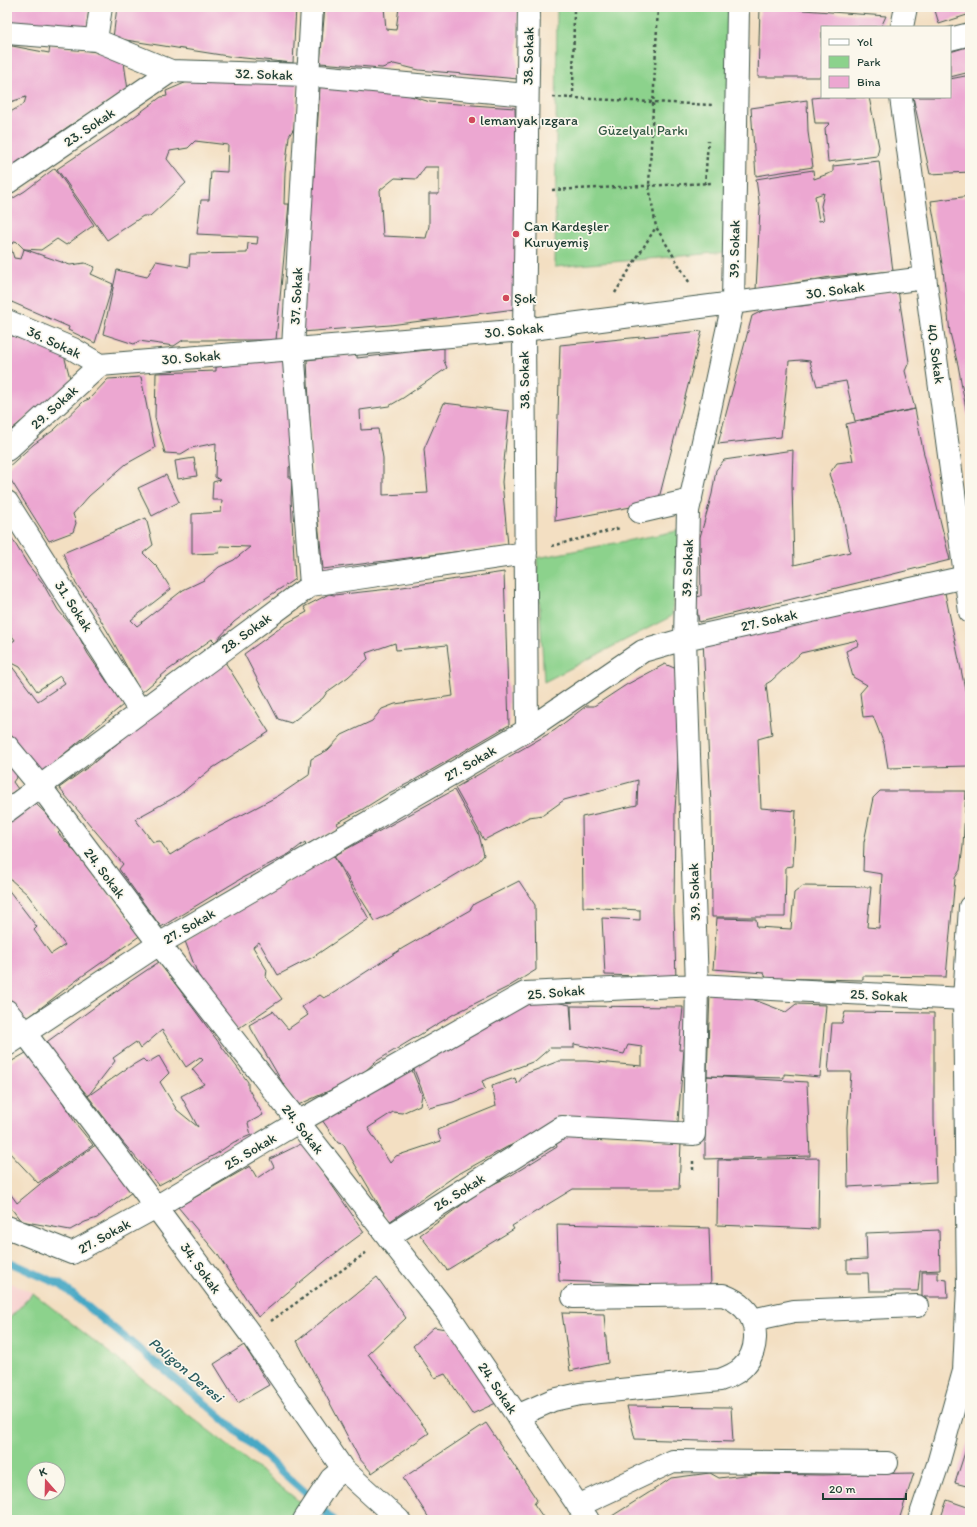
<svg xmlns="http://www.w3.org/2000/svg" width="977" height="1527" viewBox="0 0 977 1527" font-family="Itim,sans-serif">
<rect width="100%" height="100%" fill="#fbf7ec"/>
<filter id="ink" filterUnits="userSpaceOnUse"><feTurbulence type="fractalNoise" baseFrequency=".025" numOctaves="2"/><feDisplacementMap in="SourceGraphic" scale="8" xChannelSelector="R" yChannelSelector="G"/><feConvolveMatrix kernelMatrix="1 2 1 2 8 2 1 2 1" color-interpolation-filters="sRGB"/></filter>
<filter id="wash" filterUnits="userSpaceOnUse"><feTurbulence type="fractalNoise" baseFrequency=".012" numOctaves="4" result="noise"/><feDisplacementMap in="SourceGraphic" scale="16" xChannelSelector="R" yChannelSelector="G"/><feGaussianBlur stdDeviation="0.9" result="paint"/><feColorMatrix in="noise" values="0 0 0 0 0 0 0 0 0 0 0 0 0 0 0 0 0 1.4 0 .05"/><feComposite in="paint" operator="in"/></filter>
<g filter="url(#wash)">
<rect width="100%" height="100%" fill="#f3dfc2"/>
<path fill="#f7d0cf" d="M7,1281L33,1293L7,1321Z"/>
<path fill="#8cd28c" stroke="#568860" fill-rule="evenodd" d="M557,7H731L727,252L555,267Z
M683,530L672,616L544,682L537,558Z
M33,1293L304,1505L289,1520H7V1321ZM34,1469H58V1493H34Z"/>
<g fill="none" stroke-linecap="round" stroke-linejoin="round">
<path stroke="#46a8c5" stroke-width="8" d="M7,1261L61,1285L213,1410L307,1494L333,1520"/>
</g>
<g id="blocks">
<path fill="#eca7d1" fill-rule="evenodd" d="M7,7H89L87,29L7,23Z
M117,7H296L293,63L234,57L113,38Z
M325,7H384L386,29L396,30L399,7H518V79L419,70L394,64L382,68L320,63Z
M760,7H762L886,16L881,27H822V77H758Z
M934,7H970V17L967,15L939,24Z
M7,45L49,53L50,45L123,56L128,90L69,126L7,169V114L24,104L26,97L7,103Z
M970,46V72L950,77V52Z
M970,75V172L930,174L913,97H950V79Z
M201,76L298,83L294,128L289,136L285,172L284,204H289L276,340H183L174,346L139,341L134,344L103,334L117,270L147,277L156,261L189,267L190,254L247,253L248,243L257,244L258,237L197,234L201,200H209L211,171L227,172L228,145L195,141L188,148L170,151L167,159L186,183L150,216H143L107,240L57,169L123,125L161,97L167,96L166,91Z
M320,87L401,93L430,102L515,108L516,136L515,309L390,325L302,332L306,197L313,189ZM425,167H439V194H429V226L426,238L383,236L380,190L395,178L417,179Z
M822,97H869L879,147L877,156L828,162L825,128L830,123H815L812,98Z
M807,100L808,132L813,167L756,176L751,108Z
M879,161L893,271L830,277L756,290L760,208L756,179L813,170L814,179L833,172V166ZM824,193L821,206L824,220L819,221L815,196Z
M55,168L94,225L66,245L57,239L41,250L24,249L70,265L85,263L95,267L91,274L113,284L95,343L68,330L69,327L7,300V202L25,191ZM16,241L24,249L21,259L14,258L10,245Z
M970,196V425H969L958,365L950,333L943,270L931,201Z
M898,290L909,362L905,371L915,409L855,421L846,381L817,386L810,361L801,360L789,361L781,437L718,444L752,316L770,307L802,306Z
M702,331L658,502L555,521L560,345Z
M7,334L64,355L71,382L7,433Z
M444,348V361L447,368L403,398L389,406L360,410L361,430L378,429L383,458V495L428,493L424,449L444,403L509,411L502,482L508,545L323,569L312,466L307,360L357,354V358Z
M288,358L294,464L289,467V477H292L291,498L295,579L263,600L234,622L215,642L212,639L167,671L141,693L109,634L90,602L76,584L63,553L146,518L153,545L143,553L158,568L171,589L131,620L137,626L183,590L204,580L219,567L234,560L250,547L220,546L219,553L192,554V514L221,512L222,500H212L213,482L220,480L215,477L216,443L191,448L181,454L165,453L155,418L156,373L216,371V367Z
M141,377L155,448L126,464L89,496L73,514L76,523L73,532L49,541L7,474V468L34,444L54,430L84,401L89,399L108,379Z
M915,409L923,450L950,560L699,622L695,597L701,596L700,537L712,494L716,470L724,460L793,450L792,483L794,565L850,552L842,511L829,474L837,463L853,461L846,424Z
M194,458L197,476L178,479L175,461Z
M166,475L179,502L152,516L138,488Z
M7,530L28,565L42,582L58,610L76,631L88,654L123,705L40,774L7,731V660L38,701L65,683L60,676L37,691L20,667L10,662L7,657V645L15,640L7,629Z
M504,572L509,725L411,782L387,794L363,809L337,823L339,828L306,845L305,842L289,854L242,878L161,927L119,869L123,864L59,788L91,765L169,701L225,662L269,732L211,769L179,795L135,819L153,842L160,841L170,855L194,840L278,796L309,775L311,759L328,750L342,735L372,721L382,709L395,704L453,696L447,645L396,650L395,643L366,653L368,659L348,677L327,692L323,698L291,723L278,719L244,654L287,623L307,612L304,607L329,594L334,595L389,589Z
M944,588L969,708L970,766L888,768L884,744L873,716L863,717L860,693L867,685L853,677L846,651L859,645L857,640L801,653L771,681L766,684L772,735L758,739L761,808L796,811L793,866L786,867L785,917H712L711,805L703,640Z
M665,664L681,671V716L675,810L674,911L676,980L641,976L605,975L602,918L640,920V910L583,907L582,817L637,805L638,780L564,800L543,815L529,817L484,840L455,788L555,730L586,706H594L626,685Z
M7,758L20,772L13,782L18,789L7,796Z
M454,790L479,835L484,855L479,861L390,914L375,921L334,856Z
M880,791H966L963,846L960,870L955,878L946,977L863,976V980L766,978L764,973L713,969L717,918L756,919L757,927L791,929L794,893L803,886L871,887L867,927L879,928L882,874L863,871L864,842L873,798Z
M35,803L62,829L58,833L77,854L141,935L81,977L25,1020L7,995V888L37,927L34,930L51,954L65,945L27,894L9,878L10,868L7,870V824Z
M333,855L369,919L313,957L278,975L259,942L253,947L267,970L266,977L282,999L236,1030L198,975L185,941Z
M519,881L535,905L536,970L508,987L454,1014L375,1062L359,1077L296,1106L249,1025L273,1011L288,1029L308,1015L302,1007L320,995L324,998L332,994L403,948L470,910L474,904Z
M159,962L248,1082V1088L263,1115L248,1123L251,1135L234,1142L216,1154L159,1185L121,1140L88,1096L126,1069L143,1059L147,1063L159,1056L169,1073L160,1082L177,1110L198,1127L181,1096L204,1084L192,1069L203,1060L200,1057L186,1067L162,1030L140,1049L136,1042L113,1058L115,1061L88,1096L44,1044L129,982Z
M710,992L752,999L786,1012L796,1004L826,1005L820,1077L784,1074V1078L707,1076Z
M539,999L570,1005L572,1031L571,1006L683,1007L679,1050H684L677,1133L586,1118L560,1116L532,1137L507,1147L455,1176L389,1222L343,1144L338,1143L320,1117L410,1065L422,1095L420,1105L402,1113L393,1112L368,1128L390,1163L396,1156L441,1141L437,1130L496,1106L492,1086L515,1078L517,1084L525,1074L559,1061H586L642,1066V1047L628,1045L624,1054L574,1044V1048H550L535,1061L482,1081L485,1089L453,1102L429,1108L413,1067L521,1004Z
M845,1012L934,1013V1120L936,1182L848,1187L847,1127L851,1072H828L832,1023H842Z
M31,1050L76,1124L93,1145L38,1183L7,1150V1064Z
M707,1076L807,1082L810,1156L705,1159V1125Z
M571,1134L681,1143L679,1189H573L512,1226L514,1229L447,1270L420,1235L485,1188L510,1176L557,1147L556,1142Z
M100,1142L136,1189L97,1218L85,1222L70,1230L21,1221L11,1208H7V1189L17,1203L45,1180Z
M303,1143L364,1232L329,1258L258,1317L218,1255L178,1207L250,1166L257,1178L274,1167L270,1159Z
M819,1158L818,1229L717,1225L718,1160Z
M557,1224L709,1228L711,1287L559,1281Z
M939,1230L940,1270L920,1271L918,1291H869L868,1273H847V1260L867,1259L866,1233Z
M922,1272H938V1279L947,1280L948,1297H922Z
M377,1277L406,1318L368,1354L429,1433L372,1473L359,1458L297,1341Z
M562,1313L604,1314L608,1363L570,1371Z
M434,1327L451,1330L496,1403L472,1414L445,1374L435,1378L413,1346Z
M244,1345L269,1385L238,1403L214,1364Z
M627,1406L731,1407L733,1442L635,1439Z
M486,1423L537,1500L534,1504L545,1520H432L429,1518L403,1478Z
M970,1437V1487L955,1483Z
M710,1473L719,1478L753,1474L822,1475L914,1473L899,1520H615L612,1516L658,1487L671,1478Z
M947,1500L970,1508V1520H940Z"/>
</g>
</g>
<g filter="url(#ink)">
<use href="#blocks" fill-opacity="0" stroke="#3f5549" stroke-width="1"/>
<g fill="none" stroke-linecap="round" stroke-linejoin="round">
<defs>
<path id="minor" d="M902,27L906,7
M7,33L96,40L171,71L307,75L527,95
M950,39L970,34
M96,40L101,7
M901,97L970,612
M7,183L171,71
M7,321L73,349L100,365
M100,365L524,330L925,278
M7,450L100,365
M7,502L140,711
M640,512L691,500
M311,585L293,348L312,7
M527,730L524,330L529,7
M7,746L40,786L159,944L446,1311L588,1520
M7,811L311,585L526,553
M7,1011L25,1033L156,1207L251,1335L343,1469L399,1520
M7,1045L159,944L527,730L643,651L685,639L970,576
M7,1227L72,1253L156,1207L298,1122L525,993L697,985L964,999L970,1001
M388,1237L562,1127L694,1134L697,985L685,639L688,511L733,303L738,7
M752,1320L794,1311L917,1306
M517,1416L553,1400L580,1394L720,1380C728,1377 736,1374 742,1368C758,1353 760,1324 744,1308C738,1302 731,1298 723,1295L573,1297
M578,1506L673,1461L887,1463
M304,1520L331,1479L343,1469
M919,1520L938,1464L964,1371L968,1286L964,999L970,907"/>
</defs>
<use href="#minor" stroke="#3f5549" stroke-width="24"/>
<path stroke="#3f5549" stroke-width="2.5" stroke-dasharray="3 3" stroke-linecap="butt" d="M658,7L649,186L656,227L689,282
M553,97L712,105
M573,98L574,7
M705,184L708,141
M552,190L711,183
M615,293L656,227
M552,546L620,528
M693,1170V1158
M271,1321L367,1252"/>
<use href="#minor" stroke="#fff" stroke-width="22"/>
</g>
</g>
<g fill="#d1495b" stroke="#fbf7ec" stroke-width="1.5">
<circle cx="472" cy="120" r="4"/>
<circle cx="516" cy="234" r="4"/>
<circle cx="506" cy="298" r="4"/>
</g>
<g text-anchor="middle" stroke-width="3.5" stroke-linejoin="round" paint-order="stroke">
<g font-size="14" fill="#1f3d34" stroke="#fbf7ec">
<text transform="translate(528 56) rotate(-89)" y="5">38. Sokak</text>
<text transform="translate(264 74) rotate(2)" y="5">32. Sokak</text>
<text transform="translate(89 127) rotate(-34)" y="5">23. Sokak</text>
<text transform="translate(734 249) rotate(-89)" y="5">39. Sokak</text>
<text transform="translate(835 290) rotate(-8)" y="5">30. Sokak</text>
<text transform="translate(296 296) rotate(-87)" y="5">37. Sokak</text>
<text transform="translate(514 330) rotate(-6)" y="5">30. Sokak</text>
<text transform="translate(54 342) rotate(25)" y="5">36. Sokak</text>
<text transform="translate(936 354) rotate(82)" y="5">40. Sokak</text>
<text transform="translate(191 357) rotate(-5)" y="5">30. Sokak</text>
<text transform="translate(524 380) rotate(-91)" y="5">38. Sokak</text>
<text transform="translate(54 407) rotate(-42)" y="5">29. Sokak</text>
<text transform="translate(687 568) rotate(-88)" y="5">39. Sokak</text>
<text transform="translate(74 606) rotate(57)" y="5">31. Sokak</text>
<text transform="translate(769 620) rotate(-13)" y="5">27. Sokak</text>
<text transform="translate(246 633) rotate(-36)" y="5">28. Sokak</text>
<text transform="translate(470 763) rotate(-30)" y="5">27. Sokak</text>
<text transform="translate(105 873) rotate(53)" y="5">24. Sokak</text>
<text transform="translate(694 892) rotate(-92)" y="5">39. Sokak</text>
<text transform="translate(189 926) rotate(-30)" y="5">27. Sokak</text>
<text transform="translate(556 992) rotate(-5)" y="5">25. Sokak</text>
<text transform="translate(879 995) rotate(3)" y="5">25. Sokak</text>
<text transform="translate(303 1129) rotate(52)" y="5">24. Sokak</text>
<text transform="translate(250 1151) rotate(-31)" y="5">25. Sokak</text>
<text transform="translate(459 1192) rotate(-32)" y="5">26. Sokak</text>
<text transform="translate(104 1236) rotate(-29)" y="5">27. Sokak</text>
<text transform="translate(201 1268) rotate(54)" y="5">34. Sokak</text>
<text transform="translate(498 1388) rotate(56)" y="5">24. Sokak</text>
</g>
<g font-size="14" fill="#1f3d34" stroke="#fbf7ec" text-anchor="start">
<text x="480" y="125">lemanyak ızgara</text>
<text x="524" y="231">Can Kardeşler<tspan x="524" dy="16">Kuruyemiş</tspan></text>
<text x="514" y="303">Şok</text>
</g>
<g font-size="14" fill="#355b46" stroke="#fbf7ec">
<text x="643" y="135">Güzelyalı Parkı</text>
</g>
<g font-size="15" font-style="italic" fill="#2b5d60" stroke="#fbf7ec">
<text transform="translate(186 1370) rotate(40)" y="5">Poligon Deresi</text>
</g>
</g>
<rect width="977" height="1527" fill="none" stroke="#fbf7ec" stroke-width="24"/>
<rect x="821" y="26" width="130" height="72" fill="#fbf7ec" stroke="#a3ada2"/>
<rect x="829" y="39" width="20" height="6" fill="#ffffff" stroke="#a3ada2"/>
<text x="857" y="46" font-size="12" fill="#1f3d34">Yol</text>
<rect x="829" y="56" width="20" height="12" fill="#8cd28c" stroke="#a3ada2"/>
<text x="857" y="66" font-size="12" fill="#1f3d34">Park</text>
<rect x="829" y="76" width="20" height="12" fill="#eca7d1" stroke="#a3ada2"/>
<text x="857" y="86" font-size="12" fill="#1f3d34">Bina</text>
<g transform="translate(46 1481) rotate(340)"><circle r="19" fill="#fbf7ec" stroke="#a3ada2"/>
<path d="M0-3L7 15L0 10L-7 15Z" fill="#d1495b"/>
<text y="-6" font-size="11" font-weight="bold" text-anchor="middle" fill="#1f3d34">K</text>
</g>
<path d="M823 1493v6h83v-6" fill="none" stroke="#1f3d34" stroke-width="2"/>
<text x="829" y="1493" font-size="12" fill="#1f3d34" stroke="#fbf7ec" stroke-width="3" paint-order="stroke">20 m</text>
</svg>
